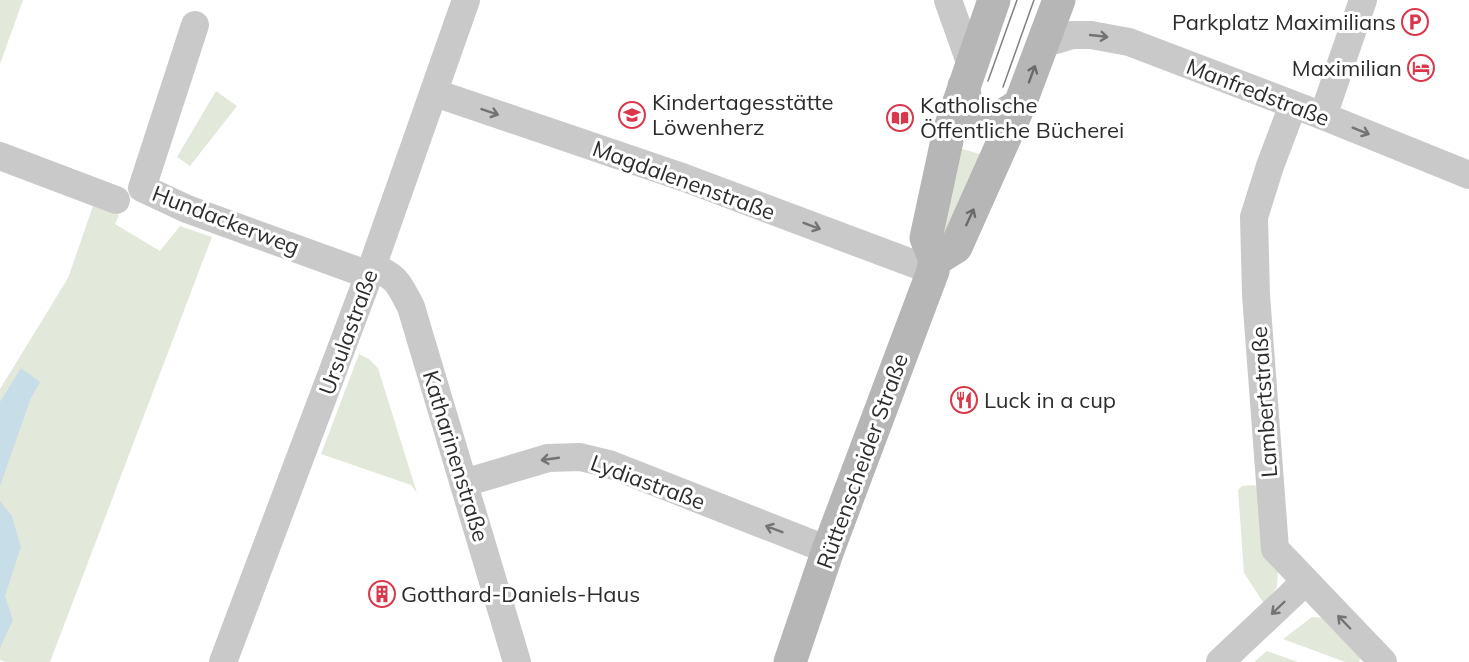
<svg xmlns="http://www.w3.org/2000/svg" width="1469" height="662" viewBox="0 0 1469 662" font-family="Mulish,sans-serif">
<rect width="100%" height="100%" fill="#fff"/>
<path fill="#e3e9da" d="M0,0H23L0,64Z
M216,91L237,106L190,166L177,157Z
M953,146L986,156L941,242Z
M93,206L119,215L115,224L160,251L180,226L212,237L50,662H6L0,660V389L68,278Z
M359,354L369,359L378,368L417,493L411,485L321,454Z
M1254,485L1258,487L1278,569L1277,587L1265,605L1244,573L1238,490L1242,486Z
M1312,617L1325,618L1361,656L1359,662H1345L1283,639Z
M1267,651L1298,662H1254Z"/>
<path fill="#c7dde8" d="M21,368L40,382L31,398L0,486V402Z
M0,501L12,516L21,547L5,596L13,620L0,648Z"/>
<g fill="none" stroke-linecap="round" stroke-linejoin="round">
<path stroke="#c9c9c9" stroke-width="28" d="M948,0L971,65
M195,25L142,188L187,209L369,275
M1042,44L1072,35H1091L1129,42L1323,116L1469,175
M435,93L685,178L933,271
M1293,105L1270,166L1254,217L1256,295L1275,549L1383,662
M1323,116L1363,0
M0,156L116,200
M372,267C397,276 399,284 411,307L517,662
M464,483L548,458L580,457L609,464L828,550
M223,662L372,267L466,0
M1220,662L1306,581"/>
<path stroke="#b6b6b6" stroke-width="33" d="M964,86C965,128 994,124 1020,104
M935,260L956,247L1020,104L1059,0
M790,662L828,550L933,271L935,260L926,238L949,131L994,0"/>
<path stroke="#818181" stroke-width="1.5" d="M988,81L1017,0
M1003,87L1034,0"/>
</g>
<defs><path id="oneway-shaft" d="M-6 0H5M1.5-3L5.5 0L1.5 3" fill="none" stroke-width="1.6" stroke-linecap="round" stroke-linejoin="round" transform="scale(1.5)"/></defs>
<g stroke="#737373">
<use href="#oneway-shaft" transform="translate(1099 36) rotate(6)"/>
<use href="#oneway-shaft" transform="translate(490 112) rotate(19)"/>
<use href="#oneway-shaft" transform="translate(1361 131) rotate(22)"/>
<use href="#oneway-shaft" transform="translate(812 226) rotate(21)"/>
<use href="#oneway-shaft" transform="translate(550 459) rotate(172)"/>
<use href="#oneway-shaft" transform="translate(774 529) rotate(-159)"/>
<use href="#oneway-shaft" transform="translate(1278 608) rotate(136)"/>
<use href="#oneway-shaft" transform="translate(1344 622) rotate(-134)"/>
</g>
<g stroke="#6a6a6a">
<use href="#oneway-shaft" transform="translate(1032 74) rotate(-70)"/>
<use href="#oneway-shaft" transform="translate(970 217) rotate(-65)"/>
</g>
<defs>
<symbol id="parking-ring" viewBox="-11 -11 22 22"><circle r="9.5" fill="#fff" stroke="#da374b" stroke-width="1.5"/><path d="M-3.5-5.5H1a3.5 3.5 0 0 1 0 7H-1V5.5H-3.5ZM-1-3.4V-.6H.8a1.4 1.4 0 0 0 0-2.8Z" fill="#da374b"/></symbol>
<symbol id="hotel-ring" viewBox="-11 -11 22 22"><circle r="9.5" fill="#fff" stroke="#da374b" stroke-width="1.5"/><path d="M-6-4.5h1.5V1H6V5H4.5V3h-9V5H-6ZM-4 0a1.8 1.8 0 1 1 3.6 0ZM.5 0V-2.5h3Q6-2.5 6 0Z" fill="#da374b"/></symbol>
<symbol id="school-ring" viewBox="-11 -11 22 22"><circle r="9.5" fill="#fff" stroke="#da374b" stroke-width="1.5"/><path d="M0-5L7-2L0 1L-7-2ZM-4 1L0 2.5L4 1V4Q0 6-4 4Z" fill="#da374b"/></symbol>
<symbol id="library-ring" viewBox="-11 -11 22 22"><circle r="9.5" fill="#fff" stroke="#da374b" stroke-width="1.5"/><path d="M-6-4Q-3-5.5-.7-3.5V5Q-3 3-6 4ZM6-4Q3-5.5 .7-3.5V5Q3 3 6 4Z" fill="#da374b"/></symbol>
<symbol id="restaurant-ring" viewBox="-11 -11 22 22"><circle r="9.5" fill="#fff" stroke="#da374b" stroke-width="1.5"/><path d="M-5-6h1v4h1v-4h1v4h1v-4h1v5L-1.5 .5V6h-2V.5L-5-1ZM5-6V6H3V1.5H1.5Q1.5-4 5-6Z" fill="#da374b"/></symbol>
<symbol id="building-ring" viewBox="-11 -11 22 22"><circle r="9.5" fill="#fff" stroke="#da374b" stroke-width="1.5"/><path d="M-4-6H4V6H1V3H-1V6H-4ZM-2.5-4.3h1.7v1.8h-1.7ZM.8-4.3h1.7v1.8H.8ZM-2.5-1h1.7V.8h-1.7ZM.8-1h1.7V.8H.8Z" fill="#da374b"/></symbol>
</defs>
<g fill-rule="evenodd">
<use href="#parking-ring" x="1400" y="7" width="30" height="30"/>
<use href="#hotel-ring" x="1406" y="53" width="30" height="30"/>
<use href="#school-ring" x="617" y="100" width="30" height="30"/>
<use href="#library-ring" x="885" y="103" width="30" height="30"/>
<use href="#restaurant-ring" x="949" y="385" width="30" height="30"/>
<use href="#building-ring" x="367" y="579" width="30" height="30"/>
</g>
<g text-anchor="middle" stroke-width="6" stroke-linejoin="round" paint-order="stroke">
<g font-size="22" fill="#2c2c2c" stroke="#fff" text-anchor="start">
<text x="1396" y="30" text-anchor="end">Parkplatz Maximilians</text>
<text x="1402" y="76" text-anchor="end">Maximilian</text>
<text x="652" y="110">Kindertagesstätte<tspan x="652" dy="25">Löwenherz</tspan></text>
<text x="920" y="113">Katholische<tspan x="920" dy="25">Öffentliche Bücherei</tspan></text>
<text x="984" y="408">Luck in a cup</text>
<text x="401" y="602">Gotthard-Daniels-Haus</text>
</g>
<g font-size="22" fill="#2c2c2c" stroke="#fff">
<text transform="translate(1258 92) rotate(21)" y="8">Manfredstraße</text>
<text transform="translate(684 180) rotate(20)" y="8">Magdalenenstraße</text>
<text transform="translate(226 220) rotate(21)" y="8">Hundackerweg</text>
<text transform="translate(348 332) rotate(-70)" y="8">Ursulastraße</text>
<text transform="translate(1264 402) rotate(-94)" y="8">Lambertstraße</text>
<text transform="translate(456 456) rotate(73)" y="8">Katharinenstraße</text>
<text transform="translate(862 461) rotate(-70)" y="8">Rüttenscheider Straße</text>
<text transform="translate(648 482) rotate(20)" y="8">Lydiastraße</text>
</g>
</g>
</svg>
